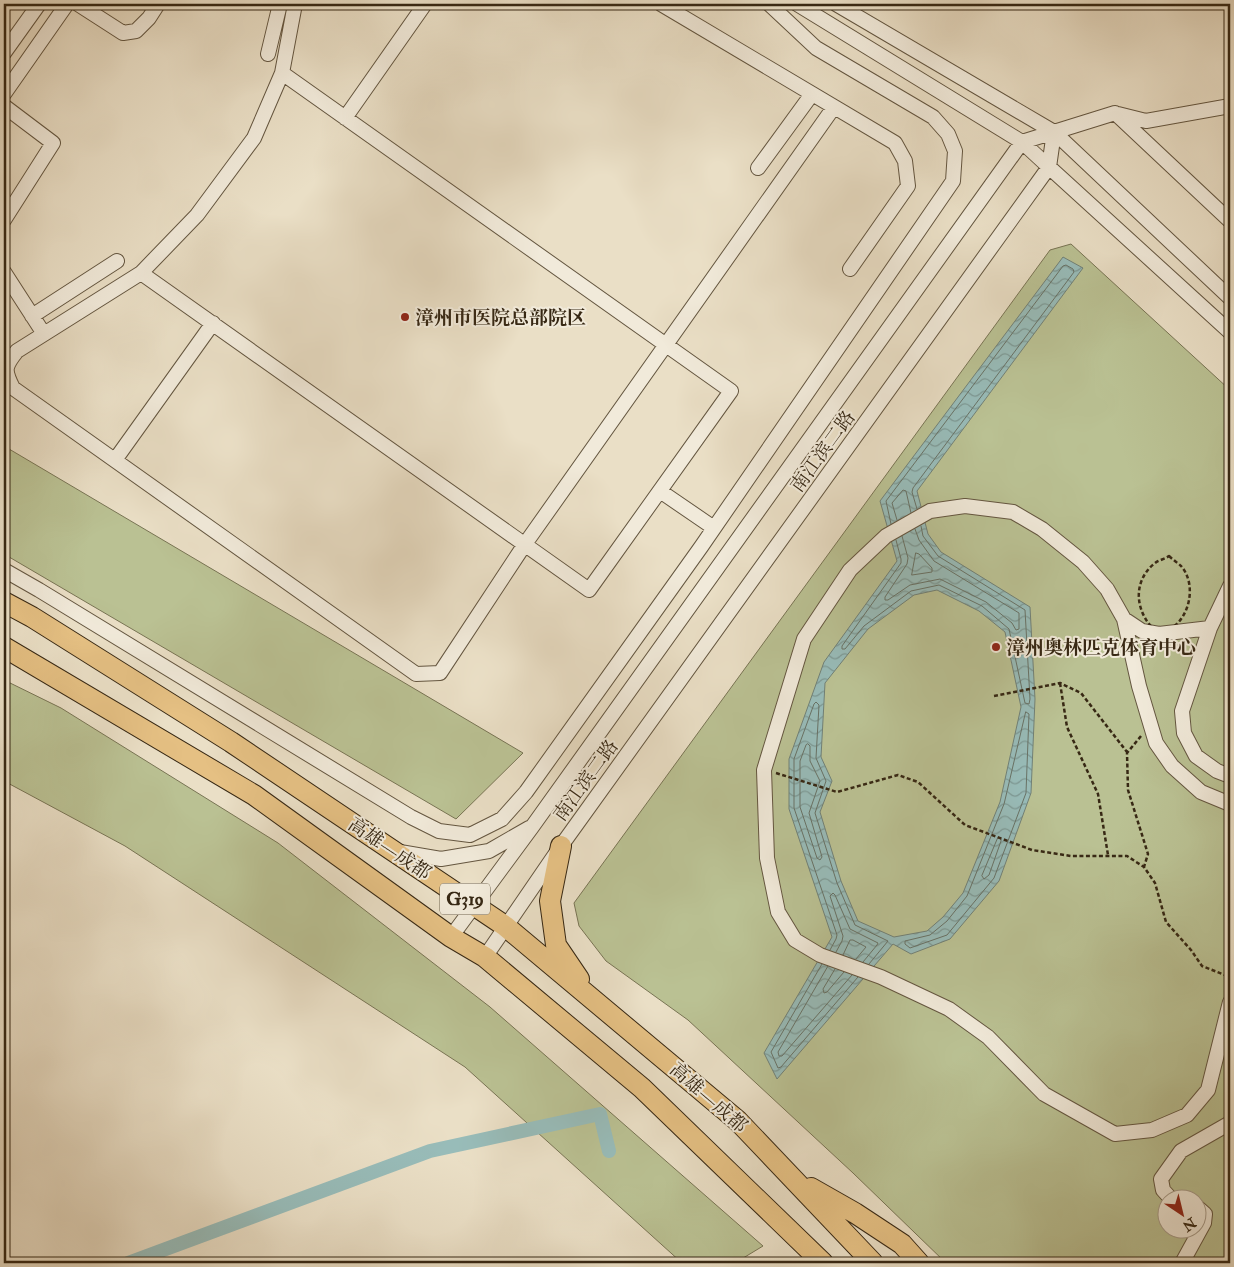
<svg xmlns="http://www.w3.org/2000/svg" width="1234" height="1267" viewBox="0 0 1234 1267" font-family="'IM FELL Double Pica','Noto Serif SC',serif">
<defs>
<pattern id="water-waves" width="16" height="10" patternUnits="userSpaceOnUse" patternTransform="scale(1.25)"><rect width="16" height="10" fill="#98bcb9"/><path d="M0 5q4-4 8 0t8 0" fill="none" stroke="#7d9995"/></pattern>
</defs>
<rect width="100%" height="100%" fill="#eadfc6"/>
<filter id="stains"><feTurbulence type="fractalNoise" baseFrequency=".004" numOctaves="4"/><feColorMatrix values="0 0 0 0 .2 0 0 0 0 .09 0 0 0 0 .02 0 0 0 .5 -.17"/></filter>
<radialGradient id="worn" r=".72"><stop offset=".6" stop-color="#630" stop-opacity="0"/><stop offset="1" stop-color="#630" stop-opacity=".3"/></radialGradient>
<path fill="#bac193" stroke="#787454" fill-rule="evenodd" d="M1071,244L1230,390V1263H946L853,1173L688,1020L606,961L579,926L574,903L1050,250ZM1166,1200H1196V1230H1166Z
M4,446L523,753L456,819L4,554Z
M4,680L61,708L278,843L490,1007L763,1246L735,1263H682L465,1067L125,846L4,781Z"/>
<path fill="url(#water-waves)" stroke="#718177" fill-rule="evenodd" d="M1063,257L1083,268L917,491L928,534L941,552L1030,607L1035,699L1031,793L999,881L950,939L911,954L893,944L777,1079L764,1053L832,937L789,809V759L824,662L897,561L880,501ZM937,590L979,611L1005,632L1021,707L1000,802L963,893L943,917L927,931L894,937L858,921L841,881L820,812L832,781L821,757L825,683L868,629L914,595Z"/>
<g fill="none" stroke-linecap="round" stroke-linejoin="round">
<path stroke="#687266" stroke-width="1" d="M897,520L892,503L903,490L906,491L911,513
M891,524L886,501L1063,266L1066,265L1073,269L1074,272L913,488L912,492L917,509
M902,536L908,558L907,564L885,597V600H888L910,585L940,579L986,602L1012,623L1016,630L1019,629V613L934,561L919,540L915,529
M896,540L901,559V563L842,646V649H845L864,626L911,591L939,585L982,606L1009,629L1025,703L1029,704L1030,699L1025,610L938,556L923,536L921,526
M916,553L919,554L932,568V572L912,575Z
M1026,712L1029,714L1026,793L994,878L947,935L910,948L905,944V941L930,935L947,921L967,896L1004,804Z
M808,744L810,746V761L820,781L809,813L822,857L820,860L817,858L800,807V761L806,745Z
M998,838L1001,839V841L989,875L984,879L982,876Z
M830,950L836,939L837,935L794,808V759L814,704L816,702L819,705L816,758L826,781L815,813L837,883L855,925L888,941L869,964
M836,952L842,941L843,936L830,896L833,893L835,895L850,929L878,943L877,945L863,962
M843,955L850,940H853L866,947L856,959
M822,964L771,1052L778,1068L781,1067L858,977
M828,966L778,1052L779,1056H782L852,975
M835,969L823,989L824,993L827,992L844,972"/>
<path stroke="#98bcb9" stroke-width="14" d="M128,1263L430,1151L600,1114L609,1151"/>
<defs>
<path id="minor" d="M78,4L123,33L136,31L149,18L158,4
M295,4L282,73L254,138L197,215L141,273L17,351C4,367 4,370 13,388L416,674L440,673L525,544L834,107
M661,4L895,143L905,161L908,186L850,269
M797,4L1022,142L1049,167L1054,132
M836,4L1054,132L1115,113L1230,221
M4,53L39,4
M268,54L280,4
M4,94L67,4
M4,106L53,143L4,220
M1118,114L1146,121L1230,106
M345,118L425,4
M758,168L812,94
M4,272L44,334
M141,273L589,590L731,391L282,73
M32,316L117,261
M115,460L213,323
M660,491L714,528
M4,570L39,590L411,817L439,831L470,835L502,819L526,792L701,547L953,181L955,151L948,134L933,117L816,48L769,4
M1230,586L1210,628L1182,711L1184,733L1196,756L1217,771L1230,776
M1124,619L1142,631L1159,634L1210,628
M1230,804L1201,792L1172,766L1156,743L1139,686L1124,619L1107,589L1083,562L1042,529L1013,512L965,506L930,511L886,536L850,570L804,639L764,770L767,858L778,912L795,940L820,955L881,977L949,1009L988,1037L1044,1094L1115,1134L1152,1130L1187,1115L1208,1090L1230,1002
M400,852L441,859L489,851L529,828
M451,937L532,827L1022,142L1054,132L1230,298
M485,957L561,846L1049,167L1230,332
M1172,1200L1163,1190L1161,1179L1181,1151L1230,1123
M1182,1263L1204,1223L1205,1214L1196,1206"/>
<path id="highway" d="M4,602L32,617L231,742L505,926L738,1121L873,1263
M4,647L254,795L451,937L485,957L642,1088L823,1263
M561,846L550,901L556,945L579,979
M811,1188L855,1213L902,1244L919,1263"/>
</defs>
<use href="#minor" stroke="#645640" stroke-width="16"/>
<use href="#highway" stroke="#372814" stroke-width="22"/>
<path stroke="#372814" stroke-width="2.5" stroke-dasharray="4 2.5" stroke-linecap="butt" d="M1169,556C1173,560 1178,563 1181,566C1197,584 1190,618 1170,629C1167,631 1162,632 1159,634C1136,616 1130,583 1155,563C1159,560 1165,559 1169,556Z
M1060,683L1067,727L1098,794L1108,855
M994,696L1060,683L1081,693L1127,752
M1141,736L1127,753L1128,790L1148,854L1144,867
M776,773L837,792L898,775L918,782L965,825L1032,850L1071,856H1127L1144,867L1155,883L1166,922L1191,950L1202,966L1230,977"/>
<use href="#minor" stroke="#f1eada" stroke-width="14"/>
<use href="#highway" stroke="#e5c083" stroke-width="20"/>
</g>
<g fill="#8f2418" stroke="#f1eada" stroke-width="2">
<circle cx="405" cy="317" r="5"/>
<circle cx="996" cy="647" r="5"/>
</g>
<g text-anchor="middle" stroke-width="4" stroke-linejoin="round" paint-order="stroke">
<rect fill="#f1eada" stroke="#6f624f" stroke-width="1" x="440" y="883.5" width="50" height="31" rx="4"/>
<g font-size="18" font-weight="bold" fill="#372814">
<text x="465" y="905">G319</text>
</g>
<g font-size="19" font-weight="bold" fill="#372814" stroke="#f1eada" text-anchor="start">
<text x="415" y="324">漳州市医院总部院区</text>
<text x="1006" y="654">漳州奥林匹克体育中心</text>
</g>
<g font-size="19" fill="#372814" stroke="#f1eada">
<text transform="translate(822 451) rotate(-54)" y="7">南江滨二路</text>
<text transform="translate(585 780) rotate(-54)" y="7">南江滨二路</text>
<text transform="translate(390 848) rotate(34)" y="7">高雄—成都</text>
<text transform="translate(709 1097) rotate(41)" y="7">高雄—成都</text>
</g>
</g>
<rect width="1234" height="1267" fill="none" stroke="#eadfc6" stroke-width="20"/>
<rect x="5" y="5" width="1224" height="1257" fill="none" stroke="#372814" stroke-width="2.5"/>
<rect x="10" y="10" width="1214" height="1247" fill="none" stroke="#372814"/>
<g transform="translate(1182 1214) rotate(145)"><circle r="24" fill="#f1eada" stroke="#a79c8b"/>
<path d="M0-4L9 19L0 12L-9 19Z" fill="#8f2418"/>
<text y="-8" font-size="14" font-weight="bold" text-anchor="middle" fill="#372814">N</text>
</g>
<rect width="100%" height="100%" filter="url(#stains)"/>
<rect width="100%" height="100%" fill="url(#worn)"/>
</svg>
